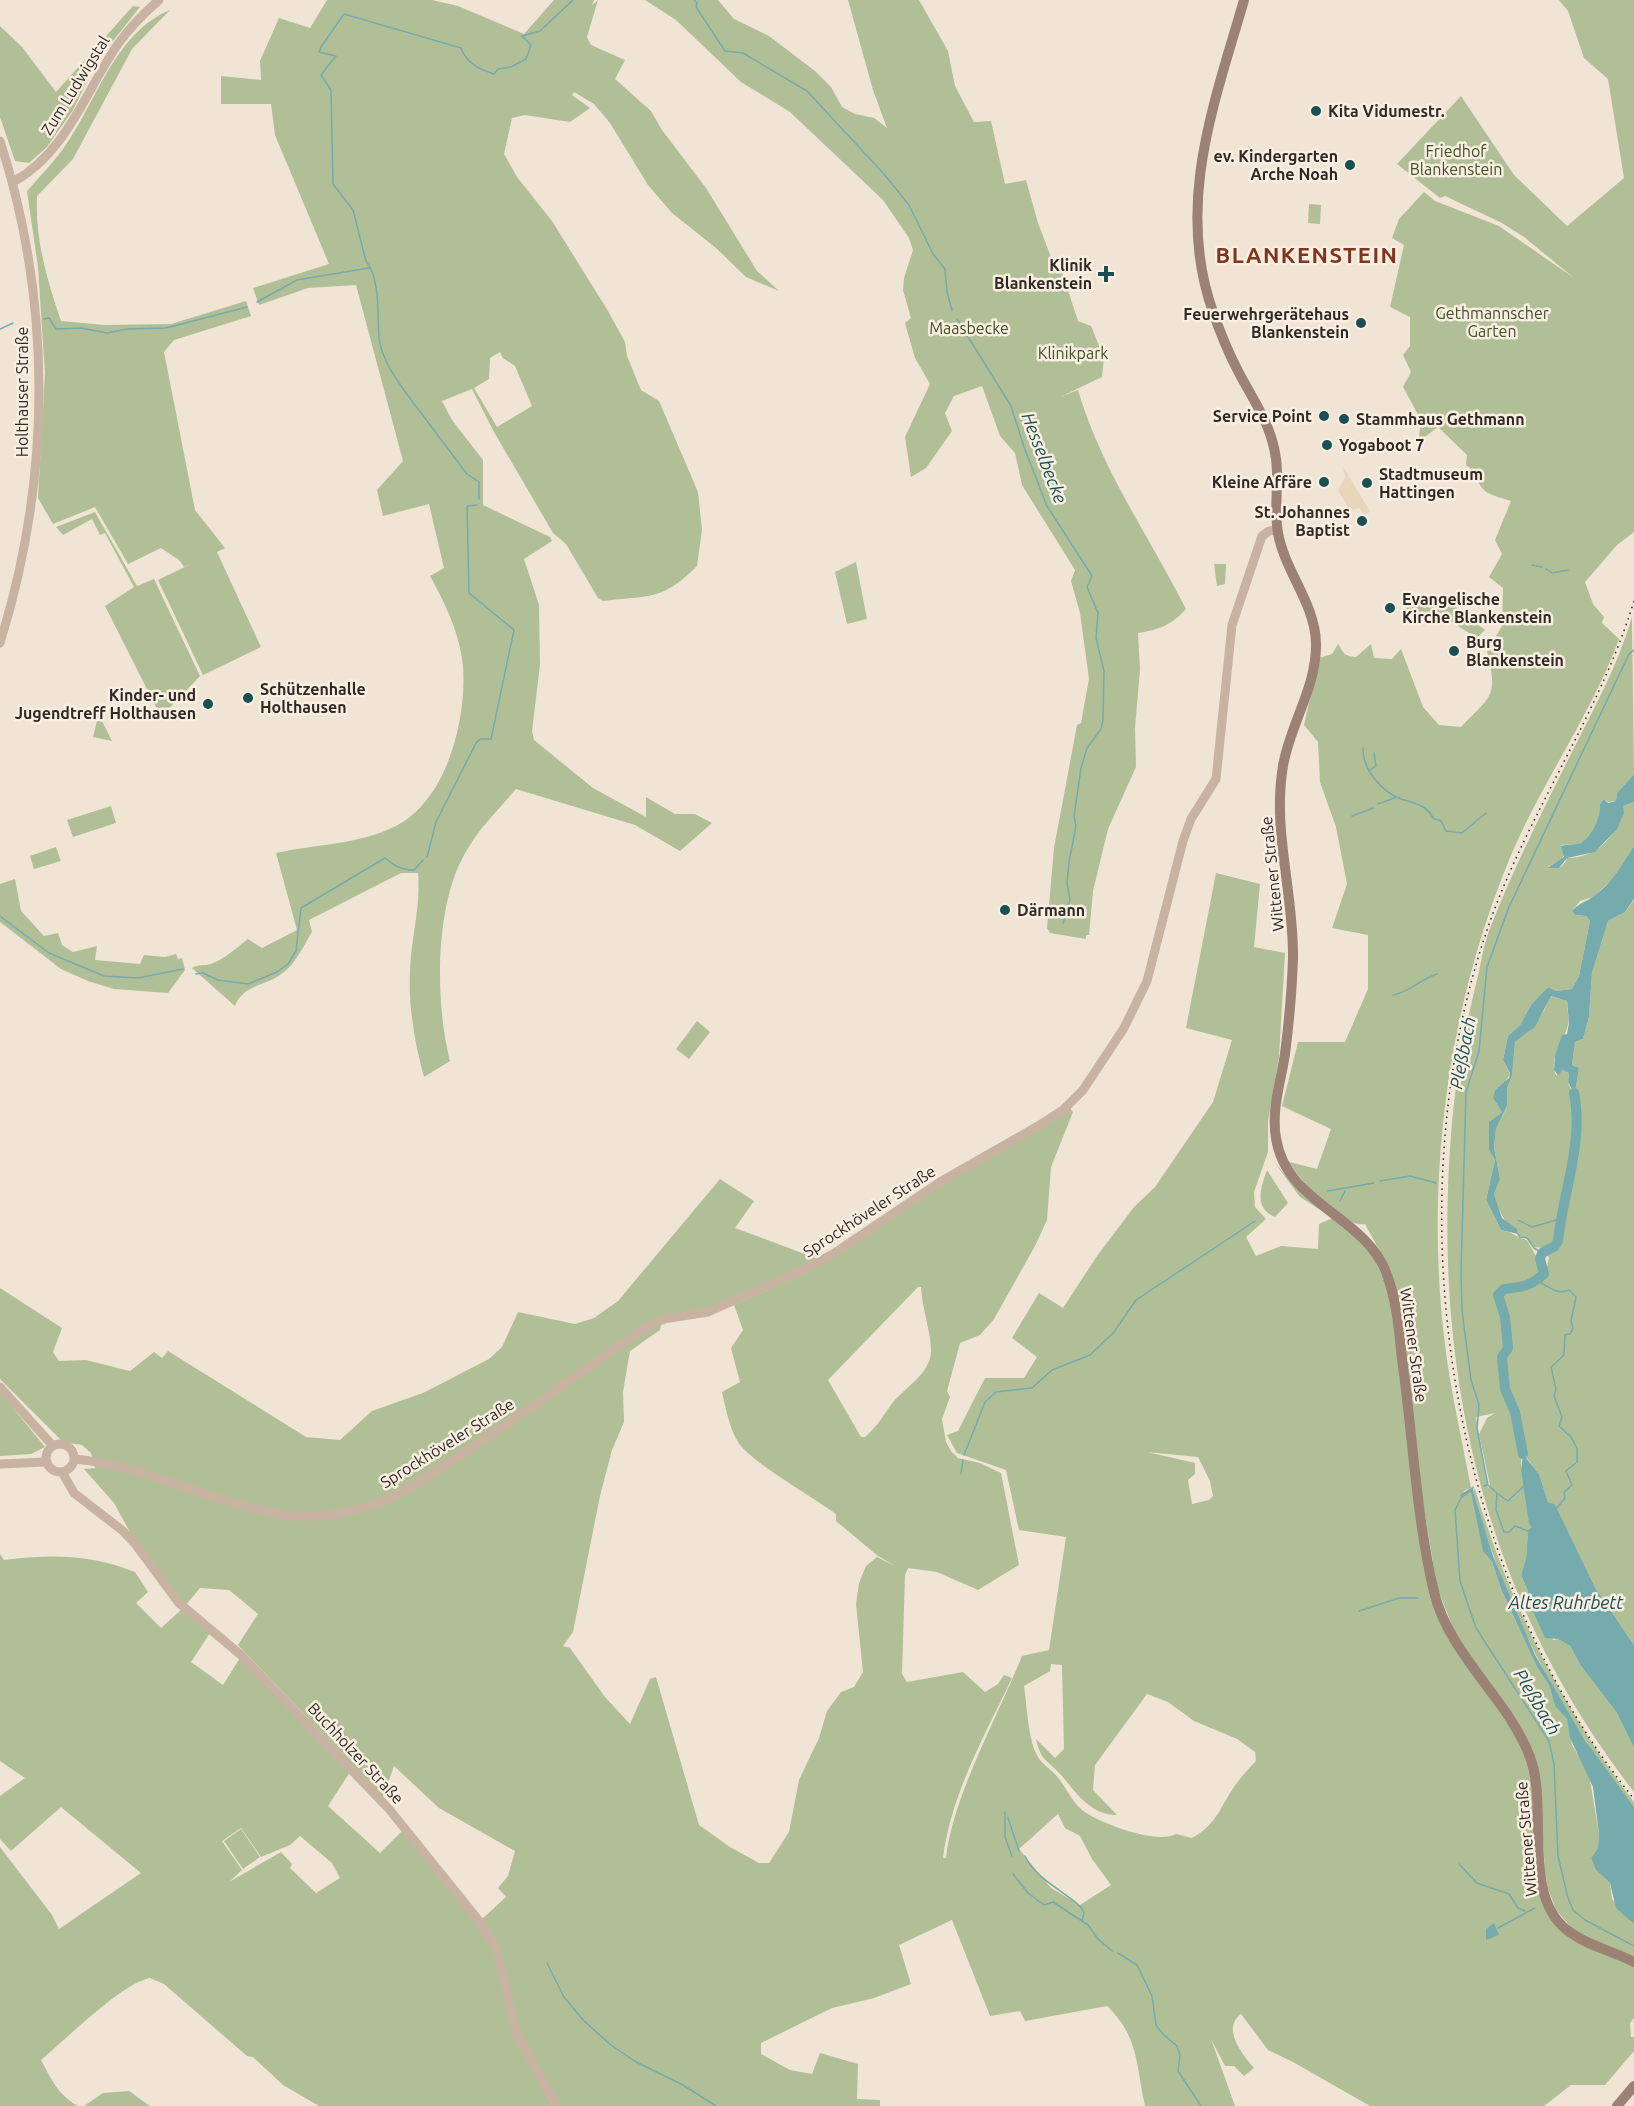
<svg xmlns="http://www.w3.org/2000/svg" width="1634" height="2106" viewBox="0 0 1634 2106" font-family="Ubuntu,sans-serif">
<rect width="100%" height="100%" fill="#f0e4d5"/>
<path fill="#b1bf96" fill-rule="evenodd" d="M327,0H432L458,6L524,34L554,0H594L592,5L598,0L587,37L591,45L625,60L615,79L651,111L662,130L706,188L757,271L779,291L746,277L716,248L672,213L648,185L610,123L594,104L574,92L572,95L590,108L570,122L525,115L512,118L504,154L517,177L552,221L608,311L625,342L627,356L641,390L659,401L698,492L702,530L697,566C661,602 649,595 603,601L598,598L566,544L553,533L494,432L472,389L442,401L452,420L483,460V505L550,537L552,541L524,559L539,605L540,665L532,731L534,740L593,788L646,817V797L675,814H695L712,823L680,851L635,825L516,789C499,809 480,827 467,850C434,903 435,1003 450,1061L424,1077C415,1044 408,1006 410,971C411,938 421,907 418,873H401L309,920L312,932C304,945 296,963 284,972C266,987 243,984 235,1006L192,968C199,964 204,966 211,964C225,959 236,948 248,939L262,948L297,930L276,853C316,844 358,845 396,826C447,800 467,719 463,666C460,634 445,603 430,576L444,568L429,504L383,516L377,490L403,461L356,285L308,288L259,305L253,288L329,264L275,135L271,104H221V76L261,80L260,61L279,18L310,28ZM500,352L503,358L515,366L532,406L497,427L474,388L489,379L490,358Z
M645,0H718L734,19L769,36L815,71L831,87L842,107L855,114L874,118L887,128L873,90L848,0H919L948,51L955,86L974,122L991,121L1005,184L1026,180L1038,223L1054,265L1062,272L1078,321L1091,326L1104,358L1102,377L1060,397L1078,390C1101,469 1149,536 1186,609C1172,625 1158,630 1138,633L1140,669L1135,728L1136,767L1108,829L1093,891L1089,935H1086V939L1050,933L1047,928L1054,848L1077,725L1081,723L1089,679L1080,613L1071,581L1075,570L1022,485L1015,453L1000,436L982,386L954,396L945,413L952,431L926,468L911,477L905,437L930,384L915,358L905,323L911,318L903,290L904,278L913,250L909,238L883,200L790,112L741,82L676,20Z
M1559,0H1634V532L1617,545L1585,582L1593,604L1604,617L1602,623L1619,639C1590,718 1538,787 1507,865C1446,1016 1425,1184 1445,1345C1451,1393 1462,1440 1471,1488L1464,1491L1462,1498L1471,1491L1486,1555L1492,1562L1501,1589L1537,1667L1549,1685L1555,1706L1567,1718L1572,1745L1589,1774L1599,1834L1598,1848L1591,1858L1596,1870L1610,1883L1612,1899L1634,1924V1958L1575,1932L1556,1910L1546,1883L1538,1771L1455,1633L1437,1587L1383,1257L1365,1224C1343,1229 1300,1180 1289,1162L1317,1169L1331,1129L1282,1106L1298,1042H1345L1368,989V935L1332,928L1347,884L1336,827L1320,782L1318,742L1304,725L1319,658L1332,654L1338,644C1344,653 1343,656 1356,657L1371,644L1374,658L1392,659L1401,649L1423,707L1439,725L1461,727C1492,695 1498,697 1487,651L1502,626L1503,588L1489,577L1502,554L1495,540L1511,501C1502,498 1490,496 1483,489C1475,480 1479,474 1466,465L1467,455L1438,427L1422,439L1419,436L1421,420L1403,387L1411,372L1403,355L1410,346V317L1390,307L1404,245L1392,238L1399,219L1424,192L1435,201L1499,226L1574,278L1524,237L1502,223L1445,196L1440,198L1397,164L1461,96L1514,175L1567,226L1624,178L1608,79L1584,58L1568,11Z
M133,6L140,7L97,61L73,110L47,147L29,163L15,161L0,117V26L22,47L56,92Z
M170,10L132,49L73,159L37,196C35,240 47,280 61,321L104,325L171,324L246,301L251,316L174,340L164,352L195,510L225,548L217,552L261,647L203,675L158,580L191,564L184,567L179,560L161,548L128,564L95,507L53,524L38,498L45,373L38,267L27,191C39,177 52,164 63,149C96,104 114,33 170,10Z
M1309,204L1321,205L1320,224L1308,223Z
M95,512L137,586L154,579L200,676L161,717L105,606L134,587L105,533L100,535L92,519L63,535L56,527Z
M856,562L867,619L847,624L835,572Z
M1214,564H1226L1225,584L1217,586Z
M1422,602L1452,604L1485,630L1477,638L1450,621L1425,615L1420,621L1404,610L1411,604Z
M1632,617L1634,774L1617,793L1616,801L1608,802L1604,799L1600,804C1600,817 1593,835 1581,843C1577,845 1567,844 1561,845L1565,852L1562,859L1547,867C1557,869 1563,869 1567,858C1599,858 1618,834 1623,806L1634,802V846L1619,873L1593,897L1580,901L1572,911L1575,915L1586,916L1590,921L1579,976L1572,989L1556,991L1548,987L1531,1005L1520,1025L1508,1036L1503,1060L1510,1074L1504,1084L1495,1090L1493,1098L1502,1112L1489,1122V1150L1495,1160L1486,1200L1501,1230C1512,1232 1518,1238 1527,1240C1534,1253 1540,1260 1542,1274C1534,1280 1523,1282 1517,1288L1507,1287L1499,1290L1496,1302C1506,1315 1501,1330 1506,1345L1500,1356L1503,1390L1507,1395L1521,1447V1470L1532,1528L1528,1533L1526,1558L1521,1575L1528,1591V1600L1553,1640L1558,1639L1570,1646L1581,1666L1617,1713L1634,1748V1792C1486,1602 1432,1374 1451,1135C1455,1082 1464,1032 1477,980C1481,964 1483,947 1489,931C1513,869 1544,808 1574,748C1596,704 1618,665 1632,617ZM1495,1413L1487,1418L1479,1434L1490,1485L1488,1488L1476,1417Z
M100,720L102,721L112,741L93,737L97,721Z
M111,806L116,823L73,837L67,820Z
M56,847L61,861L34,869L30,856Z
M1216,873L1260,884L1254,947L1285,953L1279,1057L1268,1121V1152L1254,1192L1255,1207L1266,1219L1246,1237L1256,1256L1281,1246L1318,1249L1319,1224L1335,1217L1369,1248L1389,1291L1422,1545L1462,1658L1518,1739L1530,1767L1552,1918L1634,1966V2018L1630,2023L1631,2037H1634V2051L1605,2085H1571L1544,2106H1370L1293,2062L1268,2050L1241,2014C1221,2029 1243,2055 1254,2068L1244,2076L1234,2066H1225L1211,2039L1235,2106H1145C1136,2066 1139,2036 1107,2006L1025,2021L1020,2011L990,2016L952,1920L899,1945L911,1984L874,1998L832,2008L761,2043V2054L790,2070L812,2074L820,2053L858,2064L857,2099L880,2100V2106H560L545,2093L552,2106H319L283,2085L253,2057L247,2056L164,1984L150,1978C122,1983 65,2040 41,2060C52,2080 57,2094 78,2106H0V1847L52,1915L59,1929L141,1873L61,1807L11,1851L0,1839V1796L25,1778L0,1761V1554L4,1560C49,1554 92,1554 135,1572L148,1592L136,1603L161,1628L181,1610L210,1633L191,1662L223,1685L240,1658L350,1772L328,1806L380,1853L403,1830L502,1956L494,1937L481,1920L506,1897L498,1888L508,1876L515,1851L439,1808L394,1766L383,1797L238,1645L258,1614L229,1590L200,1588L185,1606L131,1534L114,1503L84,1469L95,1468L91,1453L82,1445L63,1442L0,1379V1288L62,1328L53,1352L59,1361L86,1360L130,1371L154,1352L162,1358L168,1351L306,1437L340,1440L372,1411L423,1393L489,1359L502,1347L518,1312L575,1324L594,1318L618,1301L720,1179L754,1201L735,1228L818,1259L740,1296L661,1325L660,1330L630,1351L623,1392L624,1422L612,1450L600,1496L573,1632L563,1646L570,1648L605,1697L630,1724L650,1679L656,1677L699,1825L730,1847L759,1863H769L789,1832L799,1780L819,1738L827,1711L841,1692L854,1687L863,1672L856,1604L859,1583L866,1566L877,1557L897,1567L878,1556L836,1521V1514C813,1497 749,1461 738,1442C729,1427 726,1409 722,1392L740,1382L731,1348L743,1330L734,1305L806,1273L929,1193L1070,1108L1073,1112L1051,1167L1047,1220L1035,1246L994,1319L980,1335L960,1343L947,1391L950,1397L942,1419L946,1442L951,1451L958,1458L980,1463L1001,1473L1019,1565L978,1590L937,1572L908,1568L905,1575L902,1674L907,1682L963,1672L985,1692L998,1684L1004,1675L1012,1678C985,1735 951,1794 943,1858H946C952,1798 999,1714 1022,1656L1049,1650L1066,1537L1019,1530L1006,1470L957,1453L947,1435L958,1431L985,1378H1024L1037,1357L1012,1338L1039,1293L1063,1308L1097,1256L1134,1207L1155,1187L1213,1102L1232,1040L1186,1028ZM918,1287H921C922,1308 931,1333 931,1350C931,1373 907,1386 894,1401C884,1414 878,1426 865,1437H861L828,1380ZM1147,1452L1198,1457L1210,1481L1213,1496L1209,1500L1192,1504L1188,1480L1195,1474V1463ZM1051,1664L1062,1665L1064,1749L1055,1758L1036,1739C1041,1762 1048,1760 1062,1776C1077,1794 1091,1815 1117,1815L1093,1790L1095,1765L1147,1694L1168,1702L1194,1721L1237,1739L1255,1752L1256,1761C1250,1768 1242,1775 1237,1783C1220,1805 1219,1823 1192,1838L1176,1834C1157,1845 1099,1823 1082,1810C1070,1800 1065,1784 1054,1773C1049,1768 1042,1764 1038,1757C1028,1741 1027,1705 1024,1686L1050,1671ZM1058,1814L1065,1828L1080,1836L1092,1859L1111,1885L1080,1905L1051,1888L1019,1849ZM241,1828L261,1857L290,1845L300,1836L332,1863L340,1878L316,1893L290,1868L292,1864L281,1852L229,1882L242,1870L222,1841Z
M15,879L21,911L44,936L58,933L62,945L73,952L97,946L95,960L140,964L144,955L165,957L176,954L178,959L182,958L185,970L168,993L114,989L88,981L61,969L0,922V884Z
M1634,900V1645L1596,1589L1555,1506L1548,1502L1539,1474L1524,1454L1513,1396L1505,1389L1504,1375L1506,1367L1504,1358C1519,1340 1504,1316 1501,1295L1510,1290L1520,1291L1540,1283L1545,1276L1549,1257L1539,1251L1542,1248L1534,1247L1527,1238C1510,1236 1498,1210 1494,1194L1500,1179L1494,1147L1496,1129L1507,1107V1088L1512,1076L1515,1042L1530,1031L1544,1011L1550,996L1567,1001C1566,1009 1570,1016 1568,1025C1564,1042 1548,1056 1556,1075L1563,1070L1569,1073L1568,1083L1573,1093L1575,1091L1579,1068L1572,1065L1575,1042L1583,1039L1589,1017L1592,973L1608,921L1625,912Z
M697,1021L710,1032L689,1059L676,1049Z
M1272,1159L1296,1188L1325,1213L1300,1197Z
M1267,1170L1288,1203L1275,1217C1253,1208 1261,1187 1267,1170Z
M0,1392L45,1447L31,1454L0,1456Z
M1475,1489C1510,1604 1561,1707 1634,1802V1807C1558,1714 1505,1606 1473,1491Z
M241,1829L260,1857L243,1869L224,1841Z
M129,2091L150,2106H84L103,2093Z"/>
<path fill="#e9d5bc" d="M1343,467L1370,511L1365,515L1359,508L1350,511L1338,490L1345,478Z"/>
<path fill="#75abad" d="M1634,774V802L1623,806L1624,813L1617,829L1595,852L1567,858L1559,868H1547L1564,857L1561,846C1566,844 1577,845 1581,843C1593,835 1600,817 1600,804L1604,799L1608,803L1616,801L1617,793Z
M1634,846V899L1625,912L1608,921L1592,973L1589,1017L1583,1039L1575,1042L1572,1065L1579,1068L1575,1092L1574,1093L1568,1082L1569,1073L1563,1070L1558,1075L1554,1070L1555,1055L1562,1035L1567,1034L1569,1023L1567,1001L1551,996L1535,1027L1515,1042L1512,1076L1507,1088V1106L1496,1129L1494,1147L1500,1179L1494,1194L1502,1218L1517,1229L1518,1234L1501,1230L1486,1200L1495,1160L1489,1150V1122L1502,1112L1493,1098L1495,1090L1509,1078L1510,1073L1503,1060L1508,1036L1520,1025L1531,1005L1548,987L1556,991L1572,989L1579,976L1590,921L1586,916L1575,915L1572,911C1580,902 1587,902 1595,895C1613,882 1622,865 1634,846Z
M1523,1454L1539,1474L1548,1502L1555,1505L1596,1589L1634,1645V1748L1617,1713L1581,1666L1570,1646L1558,1639L1545,1638L1528,1600V1591L1521,1575L1526,1558L1528,1532L1532,1528L1529,1523L1521,1470Z
M1474,1486L1473,1491L1493,1556L1535,1655L1584,1739L1634,1807V1924L1616,1908L1610,1883L1596,1870L1591,1858L1598,1848L1599,1834L1593,1787L1570,1738L1567,1719L1555,1706L1549,1685L1537,1667L1501,1589L1492,1562L1483,1551L1471,1492L1462,1498L1460,1495Z
M1494,1923L1499,1935L1486,1940V1929Z"/>
<g fill="none" stroke-linecap="round" stroke-linejoin="round">
<path stroke="#75abad" stroke-width="1.5" d="M694,0L697,3L696,7L725,51L743,53L807,91L884,174L909,205L933,254L945,269L947,292L952,310
M257,302L297,280L369,268
M44,319L49,318L56,329L81,328L107,333L127,329L166,328L247,307
M957,319L1011,406L1024,447L1047,506L1092,576L1087,587L1098,613L1096,638L1104,671L1103,720L1101,729L1087,748L1081,768L1074,816L1076,826L1069,862L1067,883L1070,900L1063,923
M0,329L13,323
M414,404C400,384 382,362 379,338C377,315 381,280 366,261L353,210L333,184L331,90L321,75L336,56L319,52L321,47L344,14L461,48C467,64 479,69 494,74L498,69L511,67L526,59L531,45L522,36L540,31L573,0
M415,405L467,474L479,482V499
M1532,565L1542,567
M1546,569L1552,573L1568,570
M1363,748C1362,769 1382,792 1401,799C1414,803 1427,805 1433,818L1441,821L1446,831L1462,833L1486,813
M1370,770L1376,766L1374,753
M1378,804L1397,797
M1352,816L1373,808
M427,857L436,822L476,743L480,739H491L514,630L469,593L467,506L477,505
M0,916L49,953L104,976L138,978L183,969
M196,974L203,973L218,980L248,984L277,972L288,964L296,951L301,908L385,858C395,866 401,870 414,870L423,860
M1393,995C1410,992 1421,979 1437,974
M1380,1181L1410,1176L1436,1183
M1328,1191L1374,1183
M1340,1201L1345,1191
M1518,1220L1532,1227L1560,1219
M1518,1234L1520,1237L1527,1238L1534,1248L1542,1253
M1541,1277V1283C1551,1288 1557,1295 1569,1290L1576,1297L1571,1321L1573,1328L1570,1334L1565,1335L1564,1355L1551,1367L1556,1389L1554,1396L1562,1417L1559,1426L1571,1437L1577,1448V1462L1566,1471L1572,1485L1564,1492L1565,1498L1556,1509
M964,1455L985,1402L996,1392L1032,1388L1052,1370L1090,1355L1114,1332L1136,1300L1255,1221
M961,1474L963,1460
M1484,1486L1488,1485L1477,1429L1479,1405L1471,1380L1462,1310L1461,1273L1466,1092L1479,1051L1487,967L1509,907L1629,654L1634,650
M1489,1486L1497,1493L1496,1510L1504,1532H1509L1515,1526L1528,1531L1532,1528
M1498,1494L1508,1501L1524,1486
M1462,1496L1455,1510L1460,1581L1476,1628L1549,1741L1554,1764L1558,1856L1568,1898L1573,1910L1585,1920L1634,1946
M1359,1611L1399,1598H1418
M1005,1812V1837L1012,1856
M1008,1818L1019,1851
M1025,1856C1037,1883 1081,1899 1084,1913L1082,1920
M1459,1864L1477,1883L1509,1894L1518,1908L1525,1911
M1013,1874L1028,1893L1044,1905L1053,1902L1088,1925L1098,1939L1112,1951
M1498,1928L1535,1908
M1118,1953L1137,1965L1152,1996L1156,2025L1162,2033L1177,2046L1180,2055L1178,2071L1201,2106
M547,1963L564,1997L584,2021L611,2045L636,2062L683,2085L716,2106"/>
<path stroke="#75abad" stroke-width="10" d="M1523,1454L1515,1412L1505,1389L1502,1357L1508,1348L1505,1317L1498,1295L1504,1289C1524,1287 1530,1286 1544,1274L1540,1259L1542,1253L1555,1246L1558,1241C1563,1192 1584,1142 1574,1093"/>
<path stroke="#c8b3a2" stroke-width="9" d="M0,141C53,305 51,479 0,643
M13,182C67,152 85,92 118,44C130,27 144,13 159,0
M0,1387L53,1446
M46 1458a14 14 0 1 1 28 0a14 14 0 1 1-28 0Z
M74,1459C147,1465 212,1504 285,1515C317,1519 352,1513 383,1501C411,1489 439,1469 465,1452C526,1412 585,1369 645,1328L663,1319L708,1312L805,1269L833,1254L940,1182L1038,1126L1063,1110L1083,1090L1124,1028L1147,981L1183,841L1191,819L1216,779L1232,625L1262,536L1269,531L1277,530
M0,1464L47,1462
M62,1472L74,1493L123,1531L136,1545L179,1603L241,1655L389,1809L480,1922L497,1951L517,2035L557,2106"/>
<path stroke="#9b8274" stroke-width="10" d="M1244,0C1214,104 1175,205 1213,312C1220,332 1228,352 1238,371C1251,396 1268,420 1274,448C1281,476 1273,505 1278,533C1285,572 1315,603 1316,643C1317,687 1290,724 1283,766C1272,830 1294,894 1293,958C1292,990 1289,1022 1285,1054C1281,1081 1271,1110 1276,1138C1286,1205 1366,1215 1387,1275C1397,1302 1399,1331 1402,1359C1413,1436 1416,1516 1434,1592C1449,1655 1509,1700 1530,1757C1549,1808 1521,1894 1567,1930C1586,1945 1612,1951 1634,1962
M1617,2106L1634,2086"/>
<path stroke="#322924" stroke-width="1.5" stroke-dasharray="1.5 4.5" stroke-linecap="butt" d="M1634,601C1600,712 1532,807 1492,916C1390,1195 1446,1568 1634,1799"/>
</g>
<g fill="#1a5053" stroke="#f8eee1" stroke-width="2">
<circle cx="1316" cy="111" r="6"/>
<circle cx="1350" cy="165" r="6"/>
<path d="M1103 265h6v6h6v6h-6v6h-6v-6h-6v-6h6z"/>
<circle cx="1361" cy="323" r="6"/>
<circle cx="1324" cy="416" r="6"/>
<circle cx="1344" cy="419" r="6"/>
<circle cx="1327" cy="445" r="6"/>
<circle cx="1324" cy="482" r="6"/>
<circle cx="1367" cy="483" r="6"/>
<circle cx="1362" cy="521" r="6"/>
<circle cx="1390" cy="608" r="6"/>
<circle cx="1454" cy="651" r="6"/>
<circle cx="248" cy="698" r="6"/>
<circle cx="208" cy="704" r="6"/>
<circle cx="1005" cy="910" r="6"/>
</g>
<g text-anchor="middle" stroke-width="5" stroke-linejoin="round" paint-order="stroke">
<g font-size="16" fill="#322924" stroke="#f8eee1">
<text transform="translate(75 85) rotate(-58)" y="6">Zum Ludwigstal</text>
<text transform="translate(22 392) rotate(-90)" y="6">Holthauser Straße</text>
<text transform="translate(1272 874) rotate(-96)" y="6">Wittener Straße</text>
<text transform="translate(869 1211) rotate(-33)" y="6">Sprockhöveler Straße</text>
<text transform="translate(1414 1345) rotate(82)" y="6">Wittener Straße</text>
<text transform="translate(447 1443) rotate(-32)" y="6">Sprockhöveler Straße</text>
<text transform="translate(356 1753) rotate(47)" y="6">Buchholzer Straße</text>
<text transform="translate(1526 1839) rotate(-95)" y="6">Wittener Straße</text>
</g>
<g font-size="16" font-weight="bold" fill="#322924" stroke="#f8eee1" text-anchor="start">
<text x="1328" y="117">Kita Vidumestr.</text>
<text x="1338" y="162" text-anchor="end">ev. Kindergarten<tspan x="1338" dy="18">Arche Noah</tspan></text>
<text x="1092" y="271" text-anchor="end">Klinik<tspan x="1092" dy="18">Blankenstein</tspan></text>
<text x="1349" y="320" text-anchor="end">Feuerwehrgerätehaus<tspan x="1349" dy="18">Blankenstein</tspan></text>
<text x="1312" y="422" text-anchor="end">Service Point</text>
<text x="1356" y="425">Stammhaus Gethmann</text>
<text x="1339" y="451">Yogaboot 7</text>
<text x="1379" y="480">Stadtmuseum<tspan x="1379" dy="18">Hattingen</tspan></text>
<text x="1312" y="488" text-anchor="end">Kleine Affäre</text>
<text x="1350" y="518" text-anchor="end">St. Johannes<tspan x="1350" dy="18">Baptist</tspan></text>
<text x="1402" y="605">Evangelische<tspan x="1402" dy="18">Kirche Blankenstein</tspan></text>
<text x="1466" y="648">Burg<tspan x="1466" dy="18">Blankenstein</tspan></text>
<text x="260" y="695">Schützenhalle<tspan x="260" dy="18">Holthausen</tspan></text>
<text x="196" y="701" text-anchor="end">Kinder- und<tspan x="196" dy="18">Jugendtreff Holthausen</tspan></text>
<text x="1017" y="916">Därmann</text>
</g>
<g font-size="16" fill="#425028" stroke="#f8eee1">
<text x="1456" y="157">Friedhof<tspan x="1456" dy="18">Blankenstein</tspan></text>
<text x="1492" y="319">Gethmannscher<tspan x="1492" dy="18">Garten</tspan></text>
<text x="969" y="334">Maasbecke</text>
<text x="1073" y="359">Klinikpark</text>
</g>
<g font-size="18" font-style="italic" fill="#1a5053" stroke="#f8eee1">
<text transform="translate(1044 458) rotate(69)" y="6">Hesselbecke</text>
<text transform="translate(1463 1053) rotate(-79)" y="6">Pleßbach</text>
<text x="1566" y="1609">Altes Ruhrbett</text>
<text transform="translate(1537 1702) rotate(59)" y="6">Pleßbach</text>
</g>
<g font-size="22" font-weight="bold" letter-spacing="1.5" fill="#81351e" stroke="#f8eee1">
<text x="1307" y="263">BLANKENSTEIN</text>
</g>
</g>
</svg>
